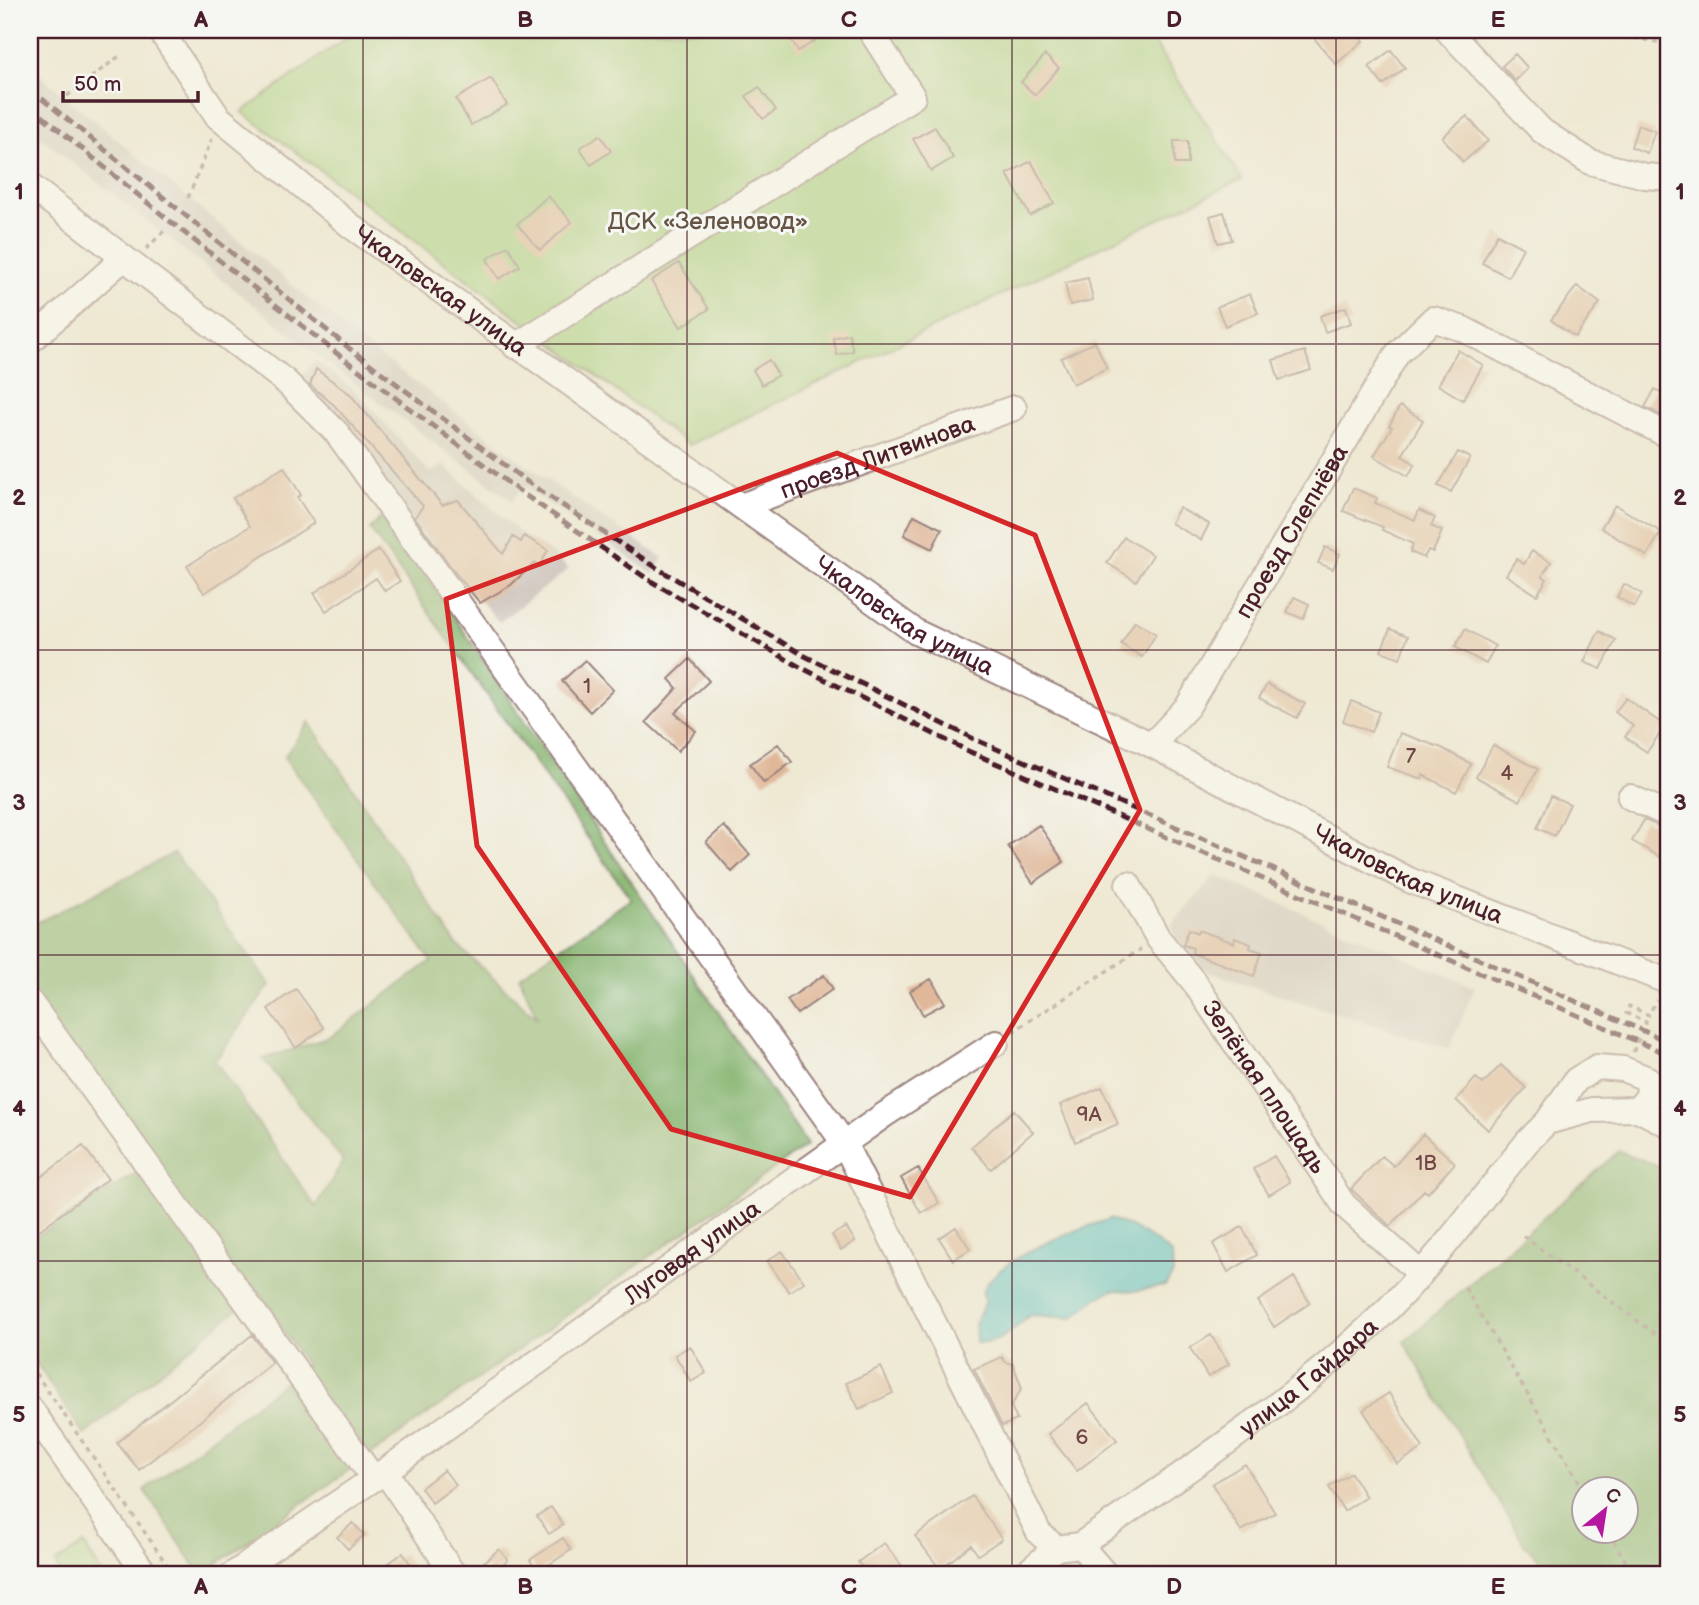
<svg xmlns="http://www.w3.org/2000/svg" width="1699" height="1605" viewBox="0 0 1699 1605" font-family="'Balsamiq Sans',sans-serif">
<rect width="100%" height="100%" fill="#f6f6f2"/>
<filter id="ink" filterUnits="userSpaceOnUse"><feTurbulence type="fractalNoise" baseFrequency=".0143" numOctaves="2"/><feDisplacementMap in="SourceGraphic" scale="14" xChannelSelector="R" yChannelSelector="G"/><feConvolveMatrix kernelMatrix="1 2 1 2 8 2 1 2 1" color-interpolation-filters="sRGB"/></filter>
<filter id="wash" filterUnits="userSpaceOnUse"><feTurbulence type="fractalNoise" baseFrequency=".00686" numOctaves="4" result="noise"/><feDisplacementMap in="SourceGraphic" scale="28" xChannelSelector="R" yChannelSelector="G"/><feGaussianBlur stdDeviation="1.57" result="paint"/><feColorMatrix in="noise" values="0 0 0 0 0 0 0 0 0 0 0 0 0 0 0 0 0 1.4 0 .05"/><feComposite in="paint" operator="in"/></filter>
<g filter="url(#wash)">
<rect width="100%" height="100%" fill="#efe9d4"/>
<path fill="#ccc2b9" d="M30,67L359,340L533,470L663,558L653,574L523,486L512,501L335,369L30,129Z
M315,361L353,389L430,472L444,465L524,536L548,550L569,569L499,622L294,386Z
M1215,875L1475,987L1449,1049L1207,972L1174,935L1172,924Z"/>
<path fill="#a4cf7c" stroke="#777754" stroke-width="2" d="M357,30H1146L1242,179L689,445L242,112Z
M84,1544L103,1575H62L55,1563Z"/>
<path fill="#83b26c" stroke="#66684c" stroke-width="2" fill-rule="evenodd" d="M385,513L807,1145L201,1575L144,1490L306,1366L259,1291L84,1435L30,1354V1240L151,1164L30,990V926L174,853L270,985L215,1061L316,1207L343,1161L263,1059L330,1037L431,961L284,757L309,722L457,945L538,1019L519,976L631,899L370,529Z
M1619,1151L1669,1170V1575H1555L1525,1545L1404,1342ZM1584,1490H1626V1532H1584Z"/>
<path fill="#51bfc5" stroke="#4e6f78" stroke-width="2" d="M1110,1219C1131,1225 1157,1240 1172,1255L1173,1274L1165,1286L1135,1291L1112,1290L1096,1299L1072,1318L1030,1315C1014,1329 999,1346 976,1343L975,1323L986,1301L982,1293C995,1258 1075,1230 1110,1219Z"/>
<g id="blocks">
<path fill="#e0b899" d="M786,30H809L815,41L798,51Z
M1307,30H1353L1363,41L1336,64Z
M1391,50L1405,68L1383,85L1369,67Z
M1515,54L1528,68L1515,81L1502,66Z
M1045,55L1059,68L1035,95L1021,82Z
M491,78L507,105L471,125L456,99Z
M759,87L776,110L763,119L746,96Z
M1467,116L1488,141L1463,162L1442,137Z
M1638,125L1655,131L1647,153L1631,147Z
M935,127L953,158L931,171L913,139Z
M600,135L611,151L591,165L580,148Z
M1174,141H1188V164H1175Z
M1031,161L1054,203L1030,216L1007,174Z
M548,196L572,222L540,250L517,224Z
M1224,212L1232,240L1218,243L1210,216Z
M1497,234L1523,248L1508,277L1482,263Z
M508,246L520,266L499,279L487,259Z
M679,263L709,309L681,327L651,281Z
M1088,278L1093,300L1070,305L1065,283Z
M1577,286L1600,303L1575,337L1551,320Z
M1250,294L1258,313L1225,326L1217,307Z
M1346,307L1351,323L1325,332L1320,316Z
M849,334L853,351L837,355L833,338Z
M1095,342L1107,368L1073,384L1061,358Z
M1458,350L1483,365L1463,400L1438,385Z
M1305,351L1311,370L1279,380L1273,360Z
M769,360L778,375L762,385L753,370Z
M316,369L350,394L442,505L458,500L503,554L513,537L521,542L524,536L548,550L539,566L534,563L511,585L480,603L456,574L415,517L423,506L334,405L310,385Z
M1655,389L1669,397V413L1666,418L1645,407Z
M1400,406L1423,420L1402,456L1415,464L1408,476L1374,456L1392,427L1389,426Z
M1458,452L1470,458L1451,492L1438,486Z
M284,467L301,495L297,497L314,523L204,593L187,566L250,526L233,498Z
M1353,488L1377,498L1375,503L1415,520L1419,510L1435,518L1431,526L1442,531L1433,552L1428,550L1424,558L1410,552L1413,544L1382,530L1383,527L1343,511Z
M1615,505L1661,532L1647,556L1601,528Z
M1179,508L1209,524L1201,540L1171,523Z
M914,515L942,529L932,549L904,535Z
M1124,537L1153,555L1136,581L1107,563Z
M1325,547L1340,554L1333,569L1318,563Z
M379,550L400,581L385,591L376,578L326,611L314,593Z
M1532,551L1551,562L1542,576L1547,579L1537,595L1506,575L1516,559L1524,564Z
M1624,584L1642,594L1634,607L1617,597Z
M1294,597L1309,604L1303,619L1287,612Z
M1135,621L1156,634L1142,657L1121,644Z
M1390,629L1408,636L1400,658L1381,651Z
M1465,629L1495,646L1486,664L1455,647Z
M1599,631L1616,640L1601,669L1584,662Z
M690,659L709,681L675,713L696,731L678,751L646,722L677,688L669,679Z
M585,660L613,690L590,712L562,681Z
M1267,684L1305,704L1297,718L1259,698Z
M1626,698L1665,726L1647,752L1625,737L1633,726L1615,712Z
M1351,701L1379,712L1371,732L1343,721Z
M1400,733L1442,748L1471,764L1456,792L1423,775L1422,779L1387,767Z
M778,744L792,762L764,783L750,764Z
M1493,745L1538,769L1520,801L1476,777Z
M1551,796L1570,804L1555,836L1537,828Z
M1644,820L1669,830V862L1632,841Z
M1039,825L1064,862L1033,883L1008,846Z
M724,826L750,855L732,872L706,842Z
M1189,929L1198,933L1199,930L1234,943L1235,938L1251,944L1250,948L1262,952L1254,976L1192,953L1193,948L1183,945Z
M824,975L833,989L797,1014L787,1000Z
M931,979L945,1003L923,1015L910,991Z
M296,989L324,1028L296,1048L268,1009Z
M1501,1065L1526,1088L1488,1130L1456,1100L1476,1078L1483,1084Z
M1102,1087L1118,1124L1075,1142L1060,1105Z
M1014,1110L1033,1132L991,1169L971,1147Z
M1423,1134L1455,1163L1428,1193L1424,1190L1390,1226L1351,1189L1382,1156L1394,1166Z
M83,1146L108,1179L30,1237V1185Z
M1274,1156L1290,1182L1269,1195L1253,1169Z
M918,1168L939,1203L921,1213L901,1178Z
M846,1227L855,1241L841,1250L832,1235Z
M956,1227L970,1249L953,1260L939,1238Z
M1242,1227L1257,1255L1228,1272L1213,1244Z
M782,1251L804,1282L789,1292L767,1261Z
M1294,1277L1310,1303L1274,1327L1258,1301Z
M252,1335L272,1363L139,1470L117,1443Z
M1211,1335L1229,1364L1208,1377L1190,1348Z
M690,1346L706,1373L691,1382L675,1355Z
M1002,1357L1005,1362L1013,1364L1022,1388L1011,1406L1017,1420L1002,1426L974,1369Z
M881,1367L893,1393L859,1409L846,1383Z
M1389,1393L1423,1448L1397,1464L1363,1410Z
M1088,1403L1117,1440L1077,1471L1048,1434Z
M1245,1464L1275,1513L1241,1531L1212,1484Z
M444,1470L456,1485L432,1503L421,1488Z
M1351,1473L1366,1497L1344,1511L1329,1487Z
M972,1496L1002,1539L978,1555L971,1545L940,1569L915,1536Z
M551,1507L563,1525L549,1534L537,1516Z
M353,1523L364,1535L348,1549L337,1537Z
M563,1538L571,1550L538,1572L530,1560Z
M884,1543L909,1575H868L858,1562Z
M499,1549L508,1560L492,1575L482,1564Z
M403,1553L418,1575H372Z"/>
</g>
</g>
<g filter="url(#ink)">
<use href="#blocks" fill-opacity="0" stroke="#9c8480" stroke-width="2"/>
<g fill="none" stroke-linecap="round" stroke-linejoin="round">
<defs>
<g id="minor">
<path id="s1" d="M160,30L218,117L351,226L916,632L1152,745L1409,880L1669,982"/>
<path d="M1447,30L1542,131L1590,162L1645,176L1669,178"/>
<path d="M30,186L285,381L337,433L844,1143L1039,1533L1056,1548"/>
<path d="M30,341L124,258"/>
<path d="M515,346L913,97L870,30"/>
<path id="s2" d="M741,506L1014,408"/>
<path id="s3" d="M1152,745L1188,706L1397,354L1433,319L1463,329L1669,436"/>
<path d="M1630,797L1669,815"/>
<path id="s4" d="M1128,884L1158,938L1194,982L1344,1205L1421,1274"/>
<path d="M30,1002L374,1479"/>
<path d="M1638,1109L1669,1125"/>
<path d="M30,1408L146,1575"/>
<path d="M385,1471L454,1575"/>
<path d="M1080,1545L1106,1575"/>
<path id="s5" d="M232,1575L385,1471L884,1115L996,1043"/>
<path id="s6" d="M1024,1575L1056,1548L1080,1545C1187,1470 1299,1398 1392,1305C1441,1255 1483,1196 1528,1141L1547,1122L1576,1080L1597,1067L1623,1069L1648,1079L1649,1095L1638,1109L1592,1110L1547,1122"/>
</g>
</defs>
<use href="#minor" stroke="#9c8480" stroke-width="28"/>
<path stroke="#9c8480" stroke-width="3.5" stroke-dasharray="5 5" stroke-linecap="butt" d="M1627,30L1634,38L1669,44
M67,96L122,54
M30,130H35
M188,198L212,139
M146,249L164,231
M1012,1032L1141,949
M1633,1052L1646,1022L1626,1013L1629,1006L1649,1015L1656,1000
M1523,1236L1669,1344
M1465,1288L1584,1490
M30,1365L174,1575
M1608,1532L1634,1575"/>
<use href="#minor" stroke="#fff" stroke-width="24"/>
<path stroke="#4a1f2b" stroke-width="5" stroke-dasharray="10 5" stroke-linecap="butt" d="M30,89L350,349L526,481L657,568L805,656L974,739L1669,1042
M30,106L171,222L344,359L519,491L649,580L800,667L968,751L1669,1055"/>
</g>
</g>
<path d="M0 0H1699V1605H0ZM837,453L1035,535L1140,810L910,1197L671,1129L477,846L446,599Z" fill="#efe9d4" fill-opacity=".55" fill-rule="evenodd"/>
<path fill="none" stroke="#d62828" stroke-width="5" stroke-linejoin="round" d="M837,453L1035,535L1140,810L910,1197L671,1129L477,846L446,599Z"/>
<path fill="none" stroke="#4a1f2b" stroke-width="2" stroke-opacity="0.55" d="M363,30V1575M687,30V1575M1012,30V1575M1336,30V1575M30,344H1669M30,650H1669M30,955H1669M30,1261H1669"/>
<g text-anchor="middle" stroke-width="6" stroke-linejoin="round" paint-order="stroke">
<g font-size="21" fill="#704546">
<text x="587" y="693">1</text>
<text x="1411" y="763">7</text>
<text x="1507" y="780">4</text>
<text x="1089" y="1121">9А</text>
<text x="1426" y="1170">1В</text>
<text x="1082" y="1444">6</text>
</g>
<g font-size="24" fill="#655443" stroke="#f6f6f2">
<text x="708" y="229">ДСК «Зеленовод»</text>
</g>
<g font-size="24" fill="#4a1f2b" stroke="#f6f6f2">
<text dy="8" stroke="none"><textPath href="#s1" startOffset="387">Чкаловская улица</textPath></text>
<text dy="8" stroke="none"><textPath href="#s2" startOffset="145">проезд Литвинова</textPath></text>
<text dy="8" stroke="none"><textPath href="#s3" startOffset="256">проезд Слепнёва</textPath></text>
<text dy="8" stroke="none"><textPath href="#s1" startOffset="954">Чкаловская улица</textPath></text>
<text dy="8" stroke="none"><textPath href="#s1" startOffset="1521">Чкаловская улица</textPath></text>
<text dy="8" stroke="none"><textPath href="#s4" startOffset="245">Зелёная площадь</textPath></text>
<text dy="8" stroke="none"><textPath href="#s5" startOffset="562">Луговая улица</textPath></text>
<text dy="8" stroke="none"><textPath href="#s6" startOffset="350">улица Гайдара</textPath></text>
</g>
</g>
<rect width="1699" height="1605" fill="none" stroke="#f6f6f2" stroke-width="77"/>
<g transform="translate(1605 1510) rotate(30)"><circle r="33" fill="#f6f6f2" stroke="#b1a0a2" stroke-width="2"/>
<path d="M0-5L12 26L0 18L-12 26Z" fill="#b5179e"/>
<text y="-10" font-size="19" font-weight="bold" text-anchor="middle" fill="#4a1f2b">С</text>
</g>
<path d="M63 91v10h135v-10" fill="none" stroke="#4a1f2b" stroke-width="3.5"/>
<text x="74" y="91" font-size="21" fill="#4a1f2b" stroke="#f6f6f2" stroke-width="5" paint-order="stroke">50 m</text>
<rect x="38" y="38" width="1622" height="1528" fill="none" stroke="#4a1f2b" stroke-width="2.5"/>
<g font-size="23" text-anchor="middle" font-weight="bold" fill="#4a1f2b">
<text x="201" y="27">A</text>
<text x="525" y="27">B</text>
<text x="849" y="27">C</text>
<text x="1174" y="27">D</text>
<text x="1498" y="27">E</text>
<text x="19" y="199">1</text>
<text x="1680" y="199">1</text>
<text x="19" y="505">2</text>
<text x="1680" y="505">2</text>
<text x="19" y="810">3</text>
<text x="1680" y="810">3</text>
<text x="19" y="1116">4</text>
<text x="1680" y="1116">4</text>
<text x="19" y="1422">5</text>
<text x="1680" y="1422">5</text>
<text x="201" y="1594">A</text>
<text x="525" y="1594">B</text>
<text x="849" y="1594">C</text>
<text x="1174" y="1594">D</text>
<text x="1498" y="1594">E</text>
</g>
</svg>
